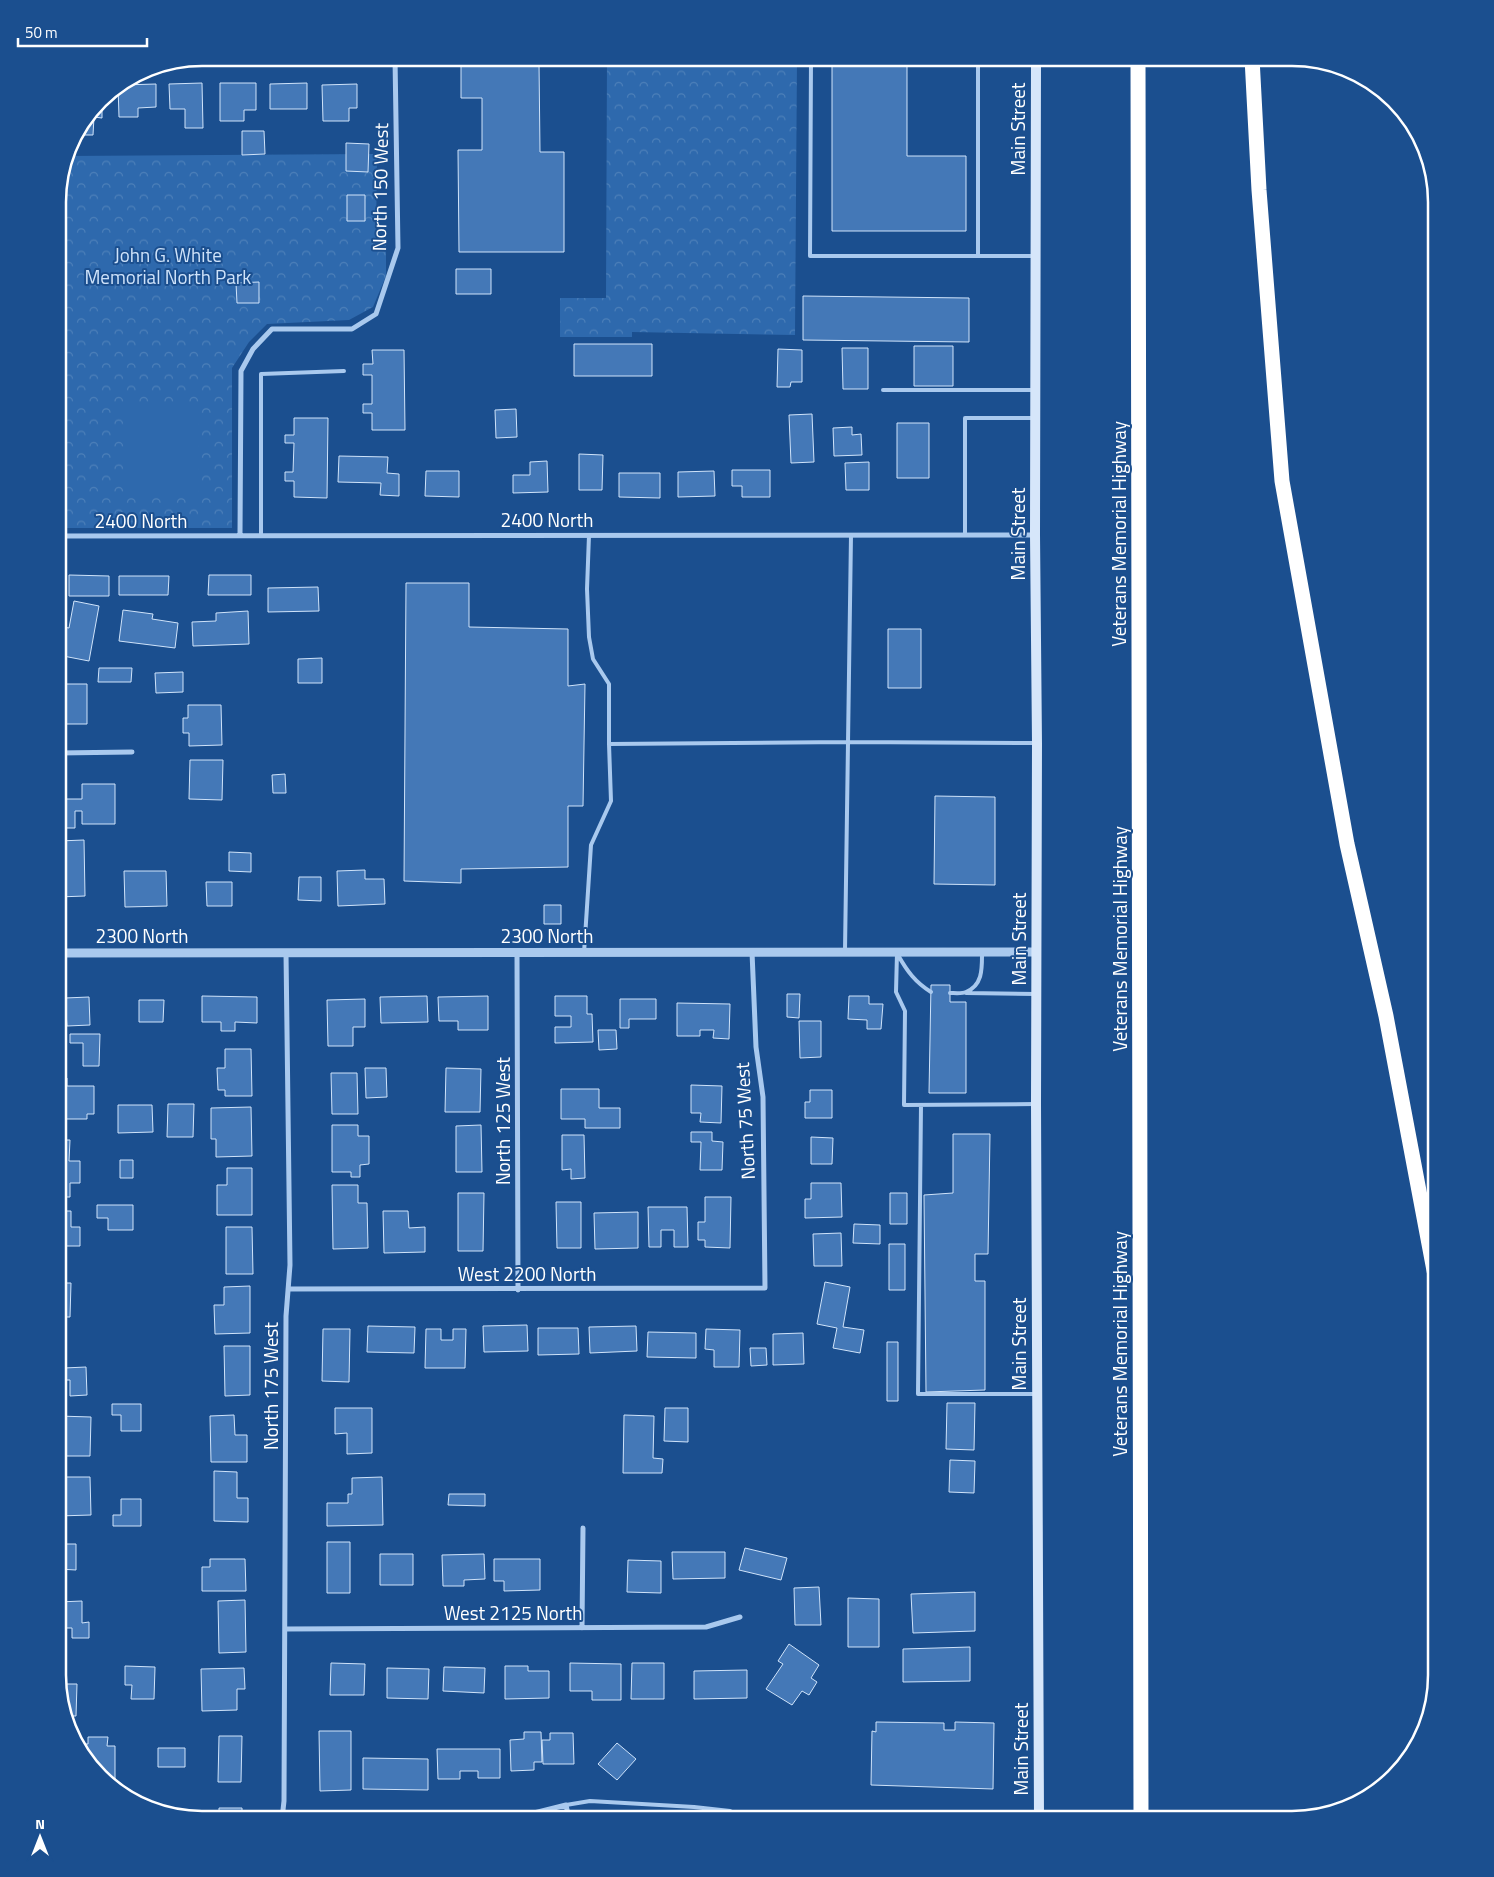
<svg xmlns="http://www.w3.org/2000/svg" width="1494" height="1877" viewBox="0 0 1494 1877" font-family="'Titillium Web',sans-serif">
<defs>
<pattern id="forest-crowns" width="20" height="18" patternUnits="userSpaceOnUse" patternTransform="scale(1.25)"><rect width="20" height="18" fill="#2e69ad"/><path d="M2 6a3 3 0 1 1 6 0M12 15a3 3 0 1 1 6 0" fill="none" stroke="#4d80b9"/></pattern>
</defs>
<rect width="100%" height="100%" fill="#1b4f8f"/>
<path fill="url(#forest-crowns)" d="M607,58H797L795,335L632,332V337H560V298H606Z
M377,154L376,237L386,239V276L373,307L349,320L267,324L249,342L232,368V528H58V193L68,156Z"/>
<path fill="#2e69ad" d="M126,406H198V496H126Z"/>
<path fill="#4478b7" stroke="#cfe3fa" d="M461,58H565V63H539L540,152H564V252H459L458,150H482V98H461Z
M832,58H907V156H966V231H832Z
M202,83L203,128H185V109H170L169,84Z
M220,83H256V110H244V121H220Z
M307,83V109H270V84Z
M156,84V107L138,108V117H119L118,86L121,85Z
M357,84V108H349V121H323L322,85Z
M98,105H102V118L94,117L93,135H75Z
M242,131H264L265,154L242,155Z
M346,143L369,144L368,172L346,171Z
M347,195H365V221H347Z
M456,269H491V294H456Z
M259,282V303H237L236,283Z
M803,296L969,298V342L803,340Z
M574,344H652V376H574Z
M914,346H953V386H914Z
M842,348H868V389H843Z
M778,349L802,350V382H791L790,387H777Z
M372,350H404L405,430H372V413H363V404H372V375H363V364H373Z
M516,409L517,437L496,438L495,410Z
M812,414L814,462L791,463L789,415Z
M294,418H328L327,498L294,497V481H285V472H293L294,443H285V435H294Z
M897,423H929V478H897Z
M852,427V435L861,434L862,455L834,456L833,428Z
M579,454L603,455L602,490H579Z
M339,456L388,457L387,473L399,474V496L380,495L381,483L338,482Z
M547,461L548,492L513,493V475H530V462Z
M869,462V490H846L845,463Z
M732,470H770V497H742V486H732Z
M426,471H459V497L425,496Z
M714,471L715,496L678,497V472Z
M619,473H660V498L619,497Z
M69,575L109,576V596H69Z
M209,575H251V595H208Z
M119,576H169L168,595H119Z
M406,583H469V627L568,629V686L585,684L583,806H568V867L461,869V883L404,881Z
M318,587L319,611L268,612V588Z
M74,601L99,606L89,661L58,655L63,627L69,628Z
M123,610L153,614L152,619L178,623L175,648L119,641Z
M248,611L249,644L193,646L192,622L216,621V613Z
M888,629H921V688H888Z
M322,658V683H298V659Z
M99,668H132L131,682H98Z
M183,672V692L156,693L155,673Z
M58,684H87V724H58Z
M188,705H221L222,745L189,746V733H183V718H188Z
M190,760H223L222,800L189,799Z
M285,774L286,793H273L272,775Z
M82,784H115V824H82V811H75V828H58V799H82Z
M935,796L995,797V885L934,884Z
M84,840L85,896L58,897V841Z
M229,852L251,853V872L229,871Z
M365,870V879H384L385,904L338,906L337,871Z
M124,871H166L167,906L125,907Z
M299,877H321V901L298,900Z
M206,882H232V906H207Z
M544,905H561V924H544Z
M931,985H950V1002H966V1093H929Z
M787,994H800L799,1018L787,1017Z
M202,996L257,997V1023L235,1022V1031H221V1022H202Z
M427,996L428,1022L381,1023L380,997Z
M488,996V1030H458V1021H439L438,997Z
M555,996H587V1014H592L593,1042L555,1043V1027H571V1016H555Z
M849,996H869V1004H883L881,1029H867V1020L848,1019Z
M89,997L90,1025L67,1026L65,998Z
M365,999V1027H353V1046H328L327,1000Z
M620,999H656V1019H629V1028H620Z
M139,1000H164L163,1022H139Z
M677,1003L730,1004L729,1039L713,1038L714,1030H700V1036H677Z
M799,1021H821V1057L800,1058Z
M598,1030H616L617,1049L599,1050Z
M70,1034H100L99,1066H83V1043H70Z
M225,1049H251L252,1096H225V1090H218L217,1068H225Z
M365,1068H386L387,1097L366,1098Z
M446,1068L481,1069L480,1112H445Z
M331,1073H357L358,1114H332Z
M58,1077L67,1078V1086H94V1114H87V1119H63V1100H58Z
M691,1085L722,1086L721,1123L700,1122L701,1113H691Z
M561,1089H599V1108H620V1128H585V1119H561Z
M810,1090H832V1118H805V1102H810Z
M168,1104H194L193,1137H167Z
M118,1105H152L153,1132L118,1133Z
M251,1107L252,1156L216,1157V1139H211V1108Z
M332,1125H358V1136H369V1164L360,1165V1177H351V1172H332Z
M481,1125L482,1172H456V1126Z
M691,1132H712V1141L723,1142L722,1170H700L701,1142H691Z
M953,1134H990L988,1254H975V1281H985V1390L926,1392L924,1195L953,1193Z
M562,1135H584L585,1178L571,1179V1169L562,1170Z
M811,1137L833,1138L832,1164H811Z
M58,1140H70L69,1161H80V1183H70V1197H58Z
M120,1160H133V1178H120Z
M227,1168H252V1215H217V1185H227Z
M811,1183H841L842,1217L805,1218V1199H811Z
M332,1185H358V1203H367L368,1248L333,1249Z
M458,1193H484L483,1251H458Z
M890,1193H907V1224H890Z
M705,1197H731L730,1248L705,1247V1240H698V1222H705Z
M556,1202H581V1248H557Z
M97,1205H133V1230H108V1218H97Z
M648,1207H687L688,1247H674V1230H661V1247H649Z
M58,1211H71V1227H80V1246H58Z
M383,1211H408L409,1228L425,1227V1252L384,1253Z
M638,1212V1248L595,1249L594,1213Z
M854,1224L880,1225V1244L853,1243Z
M226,1227H252L253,1274H226Z
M841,1233L842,1266H814L813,1234Z
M889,1244H905V1290H889Z
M825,1282L850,1287L843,1327L864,1330L860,1353L833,1348L837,1328L817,1324Z
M58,1283H71L70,1317H58Z
M250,1286V1333L215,1334L214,1305H224V1287Z
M527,1325L528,1351L484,1352L483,1326Z
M368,1326L415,1327L414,1353L367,1352Z
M636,1326L637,1351L590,1353L589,1327Z
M538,1328H578L579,1354L538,1355Z
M323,1329H350L349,1382L322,1381Z
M426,1329H441V1340H453V1329H466L465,1368H425Z
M706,1329L740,1330L739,1367H714V1350L705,1349Z
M648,1332L696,1333V1358L647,1357Z
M803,1333L804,1364L773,1365V1334Z
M887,1342H898V1401H887Z
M224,1346H250V1395L225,1396Z
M750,1348H766L767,1365L751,1366Z
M58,1359H64V1368L86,1367L87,1395L70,1396V1380H58Z
M947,1403H975L974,1450L946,1449Z
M112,1404H141V1431H121V1415H112Z
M335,1408H372V1453L347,1454V1433L335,1434Z
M665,1408H688V1442L664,1441Z
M234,1415L235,1435H247V1462H211L210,1416Z
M624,1415L654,1416L653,1458L663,1459L662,1473H623Z
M58,1416L91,1417L90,1456H58Z
M950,1460L975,1461L974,1493L949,1492Z
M214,1471L237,1472V1498H248V1522L214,1521Z
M58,1477H90L91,1515L58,1516Z
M382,1477L383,1525L327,1526V1503H348V1494H352V1478Z
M449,1494H485V1506L448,1505Z
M121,1499H141V1526H113V1515H121Z
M327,1542H350V1593H327Z
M58,1544H76V1570L58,1569Z
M745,1548L787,1558L781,1580L739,1570Z
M672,1552H725V1578L673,1579Z
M380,1554H413V1585H380Z
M484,1554L485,1579L464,1580V1586H443L442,1555Z
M210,1559H245L246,1591H202V1567H210Z
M494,1559H540V1590L504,1591V1581H494Z
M628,1560L661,1561V1593L627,1592Z
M819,1587L821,1625H795L794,1588Z
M975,1592V1631L913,1633L911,1594Z
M848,1598L879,1599V1647H848Z
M245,1600L246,1652L219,1653L218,1601Z
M82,1601V1623L89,1622V1638H72V1628H58V1602Z
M789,1644L819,1665L811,1678L817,1682L809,1695L802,1691L792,1705L766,1689L783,1664L778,1661Z
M970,1647V1681L903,1682V1649Z
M331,1663L365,1664L364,1695H330Z
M570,1663L621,1664V1700H592V1691H570Z
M632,1663H664V1699H631Z
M125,1666L155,1667L154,1699H131L132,1685H125Z
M505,1666H528V1671H549V1698L505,1699Z
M444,1667L485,1668L484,1693L443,1691Z
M244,1668L245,1689H237V1710L202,1711L201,1669Z
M387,1668L429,1669L428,1699L387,1698Z
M747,1670V1698L694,1699V1671Z
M60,1684H77L76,1716H70Z
M876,1722L944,1723V1730H955V1722L994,1723L993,1789L871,1785L872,1731L876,1732Z
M319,1731H351V1790L320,1791Z
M524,1732H541L542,1762H534V1770L511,1771L510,1740L524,1739Z
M550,1733H573L574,1764H543L542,1740H550Z
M219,1736H242L241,1782H218Z
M88,1737H108L107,1746H115V1784L82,1755L79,1744H88Z
M617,1743L636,1759L617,1780L598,1764Z
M158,1748H185V1767H158Z
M437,1749H500V1778H478V1771H460V1779H438Z
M363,1758L428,1759V1790L363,1789Z
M219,1808H242V1819H219Z"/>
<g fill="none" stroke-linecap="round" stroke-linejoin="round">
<path stroke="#a9c9ee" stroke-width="4" d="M811,58L810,256H1033
M978,58V256
M883,390H1033
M261,535V374L344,371
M965,535V418H1033
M609,744L848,742L1035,743
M845,951L851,535
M584,953L591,845L611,801L609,744V684L593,659L589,637L587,589L589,535
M897,953L896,992L905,1011L904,1105L1036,1104
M898,955C907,971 915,982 931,992
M950,993C954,993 962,994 966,992C983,985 982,968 982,953
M966,993L1036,994
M921,1105L918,1394H1035
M566,1805L590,1801L694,1807L730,1811L746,1819
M876,1819L881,1817L921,1813L1039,1815"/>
<path stroke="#a9c9ee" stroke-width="5" d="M240,535L241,371L253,349L272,329H352L376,314L398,248L395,58
M58,536L1035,535
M58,753L132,752
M517,952L518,1290
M288,1289L765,1288L763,1097L756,1047L752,952
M582,1628L583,1528
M285,1629L706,1627L740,1617
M282,1819L284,1801L286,1316L290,1265L286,953
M478,1819L534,1813L566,1805L569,1819"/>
<path stroke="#a9c9ee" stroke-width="9" d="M58,953L1036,952"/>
<path stroke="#d6e6fa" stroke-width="10" d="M1036,58L1035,535L1037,743L1036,1104L1039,1819"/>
<path stroke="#fff" stroke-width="15" d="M1138,58L1141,1819
M1252,58L1259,190L1282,481L1347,844L1386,1016L1436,1281"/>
</g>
<g text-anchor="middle" stroke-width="4" stroke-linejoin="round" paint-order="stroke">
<g font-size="19" fill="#fff" stroke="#1b4f8f">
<text transform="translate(1018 129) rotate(-90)" y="7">Main Street</text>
<text transform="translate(380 187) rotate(-89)" y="7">North 150 West</text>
<text x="547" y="527">2400 North</text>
<text x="141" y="528">2400 North</text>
<text transform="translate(1018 534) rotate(-90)" y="7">Main Street</text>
<text transform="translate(1119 534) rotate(-90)" y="7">Veterans Memorial Highway</text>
<text x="142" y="943">2300 North</text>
<text x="547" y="943">2300 North</text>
<text transform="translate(1019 939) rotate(-90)" y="7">Main Street</text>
<text transform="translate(1120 939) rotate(-90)" y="7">Veterans Memorial Highway</text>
<text transform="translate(503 1121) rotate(-90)" y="7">North 125 West</text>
<text transform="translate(745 1121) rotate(-93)" y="7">North 75 West</text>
<text x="527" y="1281">West 2200 North</text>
<text transform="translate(1019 1344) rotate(-90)" y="7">Main Street</text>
<text transform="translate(1120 1344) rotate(-90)" y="7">Veterans Memorial Highway</text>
<text transform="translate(271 1386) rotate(-90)" y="7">North 175 West</text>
<text x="513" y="1620">West 2125 North</text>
<text transform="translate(1021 1749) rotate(-90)" y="7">Main Street</text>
</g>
<g font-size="19" fill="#cfe3fa" stroke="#1b4f8f">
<text x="168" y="262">John G. White<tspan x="168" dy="22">Memorial North Park</tspan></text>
</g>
</g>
<path d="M0 0H1494V1877H0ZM202 66H1292A136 136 0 0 1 1428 202V1675A136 136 0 0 1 1292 1811H202A136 136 0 0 1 66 1675V202A136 136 0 0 1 202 66Z" fill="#1b4f8f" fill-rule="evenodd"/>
<path fill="none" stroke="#fff" stroke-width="2.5" d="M202 66H1292A136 136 0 0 1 1428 202V1675A136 136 0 0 1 1292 1811H202A136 136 0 0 1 66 1675V202A136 136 0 0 1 202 66Z"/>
<g transform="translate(40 1837)" stroke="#1b4f8f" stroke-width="4" paint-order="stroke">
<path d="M0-4L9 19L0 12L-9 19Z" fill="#ffffff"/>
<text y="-8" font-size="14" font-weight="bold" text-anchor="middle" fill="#ffffff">N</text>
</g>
<path d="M18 38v8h129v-8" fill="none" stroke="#ffffff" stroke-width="2.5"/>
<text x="25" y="38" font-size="15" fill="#ffffff" stroke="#1b4f8f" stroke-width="4" paint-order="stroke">50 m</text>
</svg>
